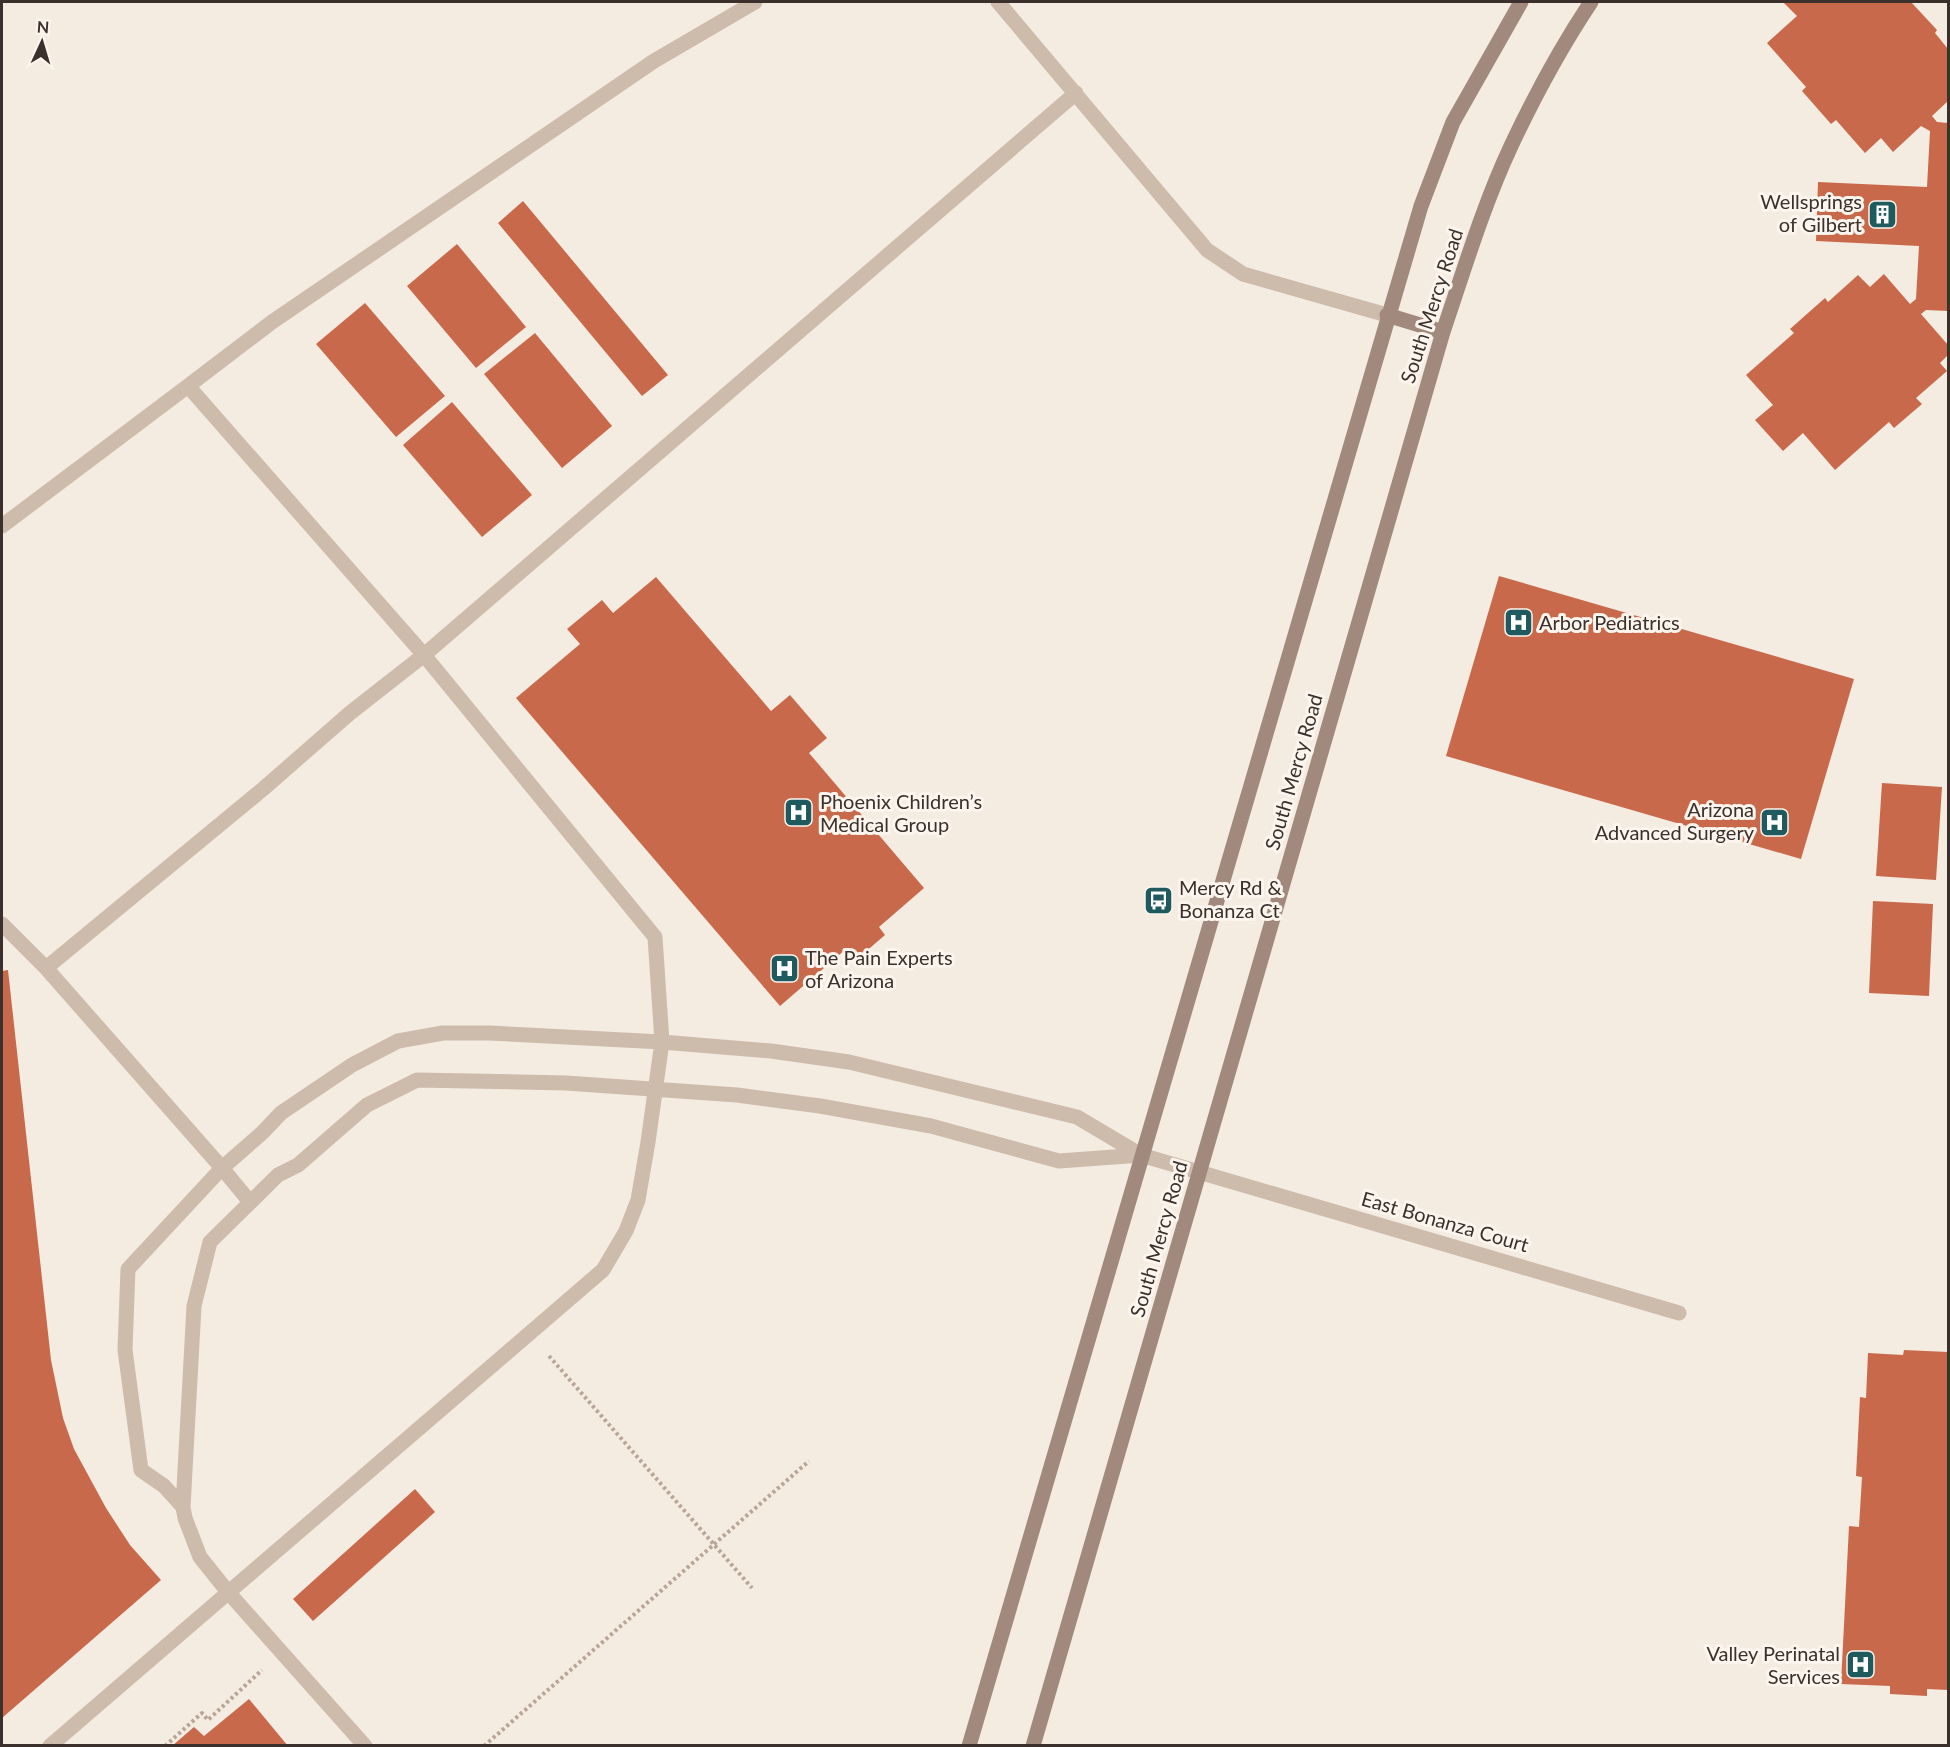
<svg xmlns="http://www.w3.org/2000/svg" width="1950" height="1747" viewBox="0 0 1950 1747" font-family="Lato,sans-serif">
<rect width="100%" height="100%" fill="#f4ebe1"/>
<path fill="#c8694b" d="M1783,2H1911L1937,30L1935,33L1948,49V101L1932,116L1937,122L1948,123V311L1926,310L1921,314L1948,345V355L1940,363L1947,371L1916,398L1922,404L1894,428L1889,422L1835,470L1803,433L1783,451L1755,420L1773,405L1746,375L1794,333L1790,329L1825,298L1828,302L1858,275L1870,287L1884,274L1910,304L1916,299L1919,246L1816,241L1818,182L1927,187L1930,131L1921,126L1893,152L1881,138L1865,153L1836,120L1831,124L1802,91L1806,87L1767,43L1797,16Z
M523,201L668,375L642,396L498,223Z
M457,244L526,327L476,368L407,286Z
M365,303L445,396L396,437L316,344Z
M535,333L612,426L562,468L484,374Z
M452,402L532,495L482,537L403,445Z
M1499,576L1854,679L1801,859L1446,756Z
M656,577L771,711L790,695L827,738L809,753L924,888L879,927L885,935L856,960L846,949L780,1006L516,698L580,644L567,629L602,600L613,613Z
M1882,783L1942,787L1936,880L1876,876Z
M1873,901L1933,904L1929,996L1869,993Z
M8,970L51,1360L63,1418L74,1449L106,1508L130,1545L161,1580L2,1718V971Z
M1904,1350L1948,1352V1690L1927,1689V1696L1890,1694V1686L1841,1684L1849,1526L1859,1527L1862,1477L1856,1476L1860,1397L1866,1398L1868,1353L1903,1355Z
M415,1489L435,1512L313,1621L293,1599Z
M249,1699L288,1746H172L194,1727L204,1736Z"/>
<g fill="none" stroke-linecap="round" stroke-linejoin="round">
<path stroke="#b9a596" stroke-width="4" stroke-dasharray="3 3" stroke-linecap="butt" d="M549,1356L752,1588
M165,1746L202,1713L208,1720L262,1670
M484,1746L809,1461"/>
<path stroke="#cdbbac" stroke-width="15" d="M998,2L1207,250L1243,274L1387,315
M2,526L188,386
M2,924L46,968L222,1168L250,1202
M46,968L263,789L350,713L424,655L1076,93
M183,1507L164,1486L141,1470L125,1350L128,1269L222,1168L263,1132L281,1113L352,1065L398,1041L443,1033H489L662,1042L771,1051L849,1062L1077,1117L1141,1155
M50,1746L603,1270L626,1231L638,1200L648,1142L662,1042L655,937L424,655L188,386L272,322L654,61L755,2
M365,1746L228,1592L200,1557L185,1518L183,1507L194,1306L210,1242L278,1175L298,1165L367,1105L417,1080L566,1083L737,1095L820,1106L931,1126L1059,1161L1141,1155"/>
<path stroke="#cdbbac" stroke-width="15" d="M1141,1155L1679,1313"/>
<path stroke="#a18a7d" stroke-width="15" d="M1387,315L1443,332
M969,1746L1421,206L1453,122L1521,2
M1033,1746L1443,332C1464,270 1483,206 1511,146C1534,97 1561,47 1591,2"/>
</g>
<defs>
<symbol id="building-square" viewBox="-11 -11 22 22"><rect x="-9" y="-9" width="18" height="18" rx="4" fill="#1f5a5e" stroke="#fbf5ee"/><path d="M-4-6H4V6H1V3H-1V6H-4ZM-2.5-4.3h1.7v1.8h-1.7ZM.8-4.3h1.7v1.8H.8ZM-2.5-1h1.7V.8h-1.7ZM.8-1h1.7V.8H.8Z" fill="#fff"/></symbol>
<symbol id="hospital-square" viewBox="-11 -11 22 22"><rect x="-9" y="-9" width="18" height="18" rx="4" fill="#1f5a5e" stroke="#fbf5ee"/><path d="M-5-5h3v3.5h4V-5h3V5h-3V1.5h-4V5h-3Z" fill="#fff"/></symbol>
<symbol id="bus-square" viewBox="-11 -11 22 22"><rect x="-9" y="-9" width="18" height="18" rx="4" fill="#1f5a5e" stroke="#fbf5ee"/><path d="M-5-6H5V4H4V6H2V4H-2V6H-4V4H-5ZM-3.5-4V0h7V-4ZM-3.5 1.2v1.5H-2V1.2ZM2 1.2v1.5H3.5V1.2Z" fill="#fff"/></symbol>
</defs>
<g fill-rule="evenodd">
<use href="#building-square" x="1866" y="198" width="33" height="33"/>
<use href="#hospital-square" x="1502" y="606" width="33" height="33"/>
<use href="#hospital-square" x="782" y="796" width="33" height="33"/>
<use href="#hospital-square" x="1758" y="806" width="33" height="33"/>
<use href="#bus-square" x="1142" y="884" width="33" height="33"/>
<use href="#hospital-square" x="768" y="952" width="33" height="33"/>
<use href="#hospital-square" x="1844" y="1648" width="33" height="33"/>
</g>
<g text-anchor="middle" stroke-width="6" stroke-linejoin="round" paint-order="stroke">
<g font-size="20" fill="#3b302b" stroke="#fbf5ee" text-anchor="start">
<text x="1862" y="209" text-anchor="end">Wellsprings<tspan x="1862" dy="23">of Gilbert</tspan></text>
<text x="1539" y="630">Arbor Pediatrics</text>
<text x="820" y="809">Phoenix Children’s<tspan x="820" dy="23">Medical Group</tspan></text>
<text x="1754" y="817" text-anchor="end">Arizona<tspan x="1754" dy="23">Advanced Surgery</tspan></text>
<text x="1179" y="895">Mercy Rd &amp;<tspan x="1179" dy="23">Bonanza Ct</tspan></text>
<text x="805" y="965">The Pain Experts<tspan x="805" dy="23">of Arizona</tspan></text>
<text x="1840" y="1661" text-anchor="end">Valley Perinatal<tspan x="1840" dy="23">Services</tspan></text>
</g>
<g font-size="20" fill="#3b302b" stroke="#fbf5ee">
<text transform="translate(1432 306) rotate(-72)" y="7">South Mercy Road</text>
<text transform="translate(1294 772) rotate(-74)" y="7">South Mercy Road</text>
<text transform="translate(1445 1222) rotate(16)" y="7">East Bonanza Court</text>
<text transform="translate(1159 1239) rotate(-74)" y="7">South Mercy Road</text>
</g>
</g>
<rect width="1950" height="1747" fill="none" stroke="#3b302b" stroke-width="6"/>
<g transform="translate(42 42) rotate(4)" stroke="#fbf5ee" stroke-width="4.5" paint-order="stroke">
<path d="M0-4.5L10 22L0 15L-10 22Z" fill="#3b302b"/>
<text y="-9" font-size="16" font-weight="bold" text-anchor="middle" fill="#3b302b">N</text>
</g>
</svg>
